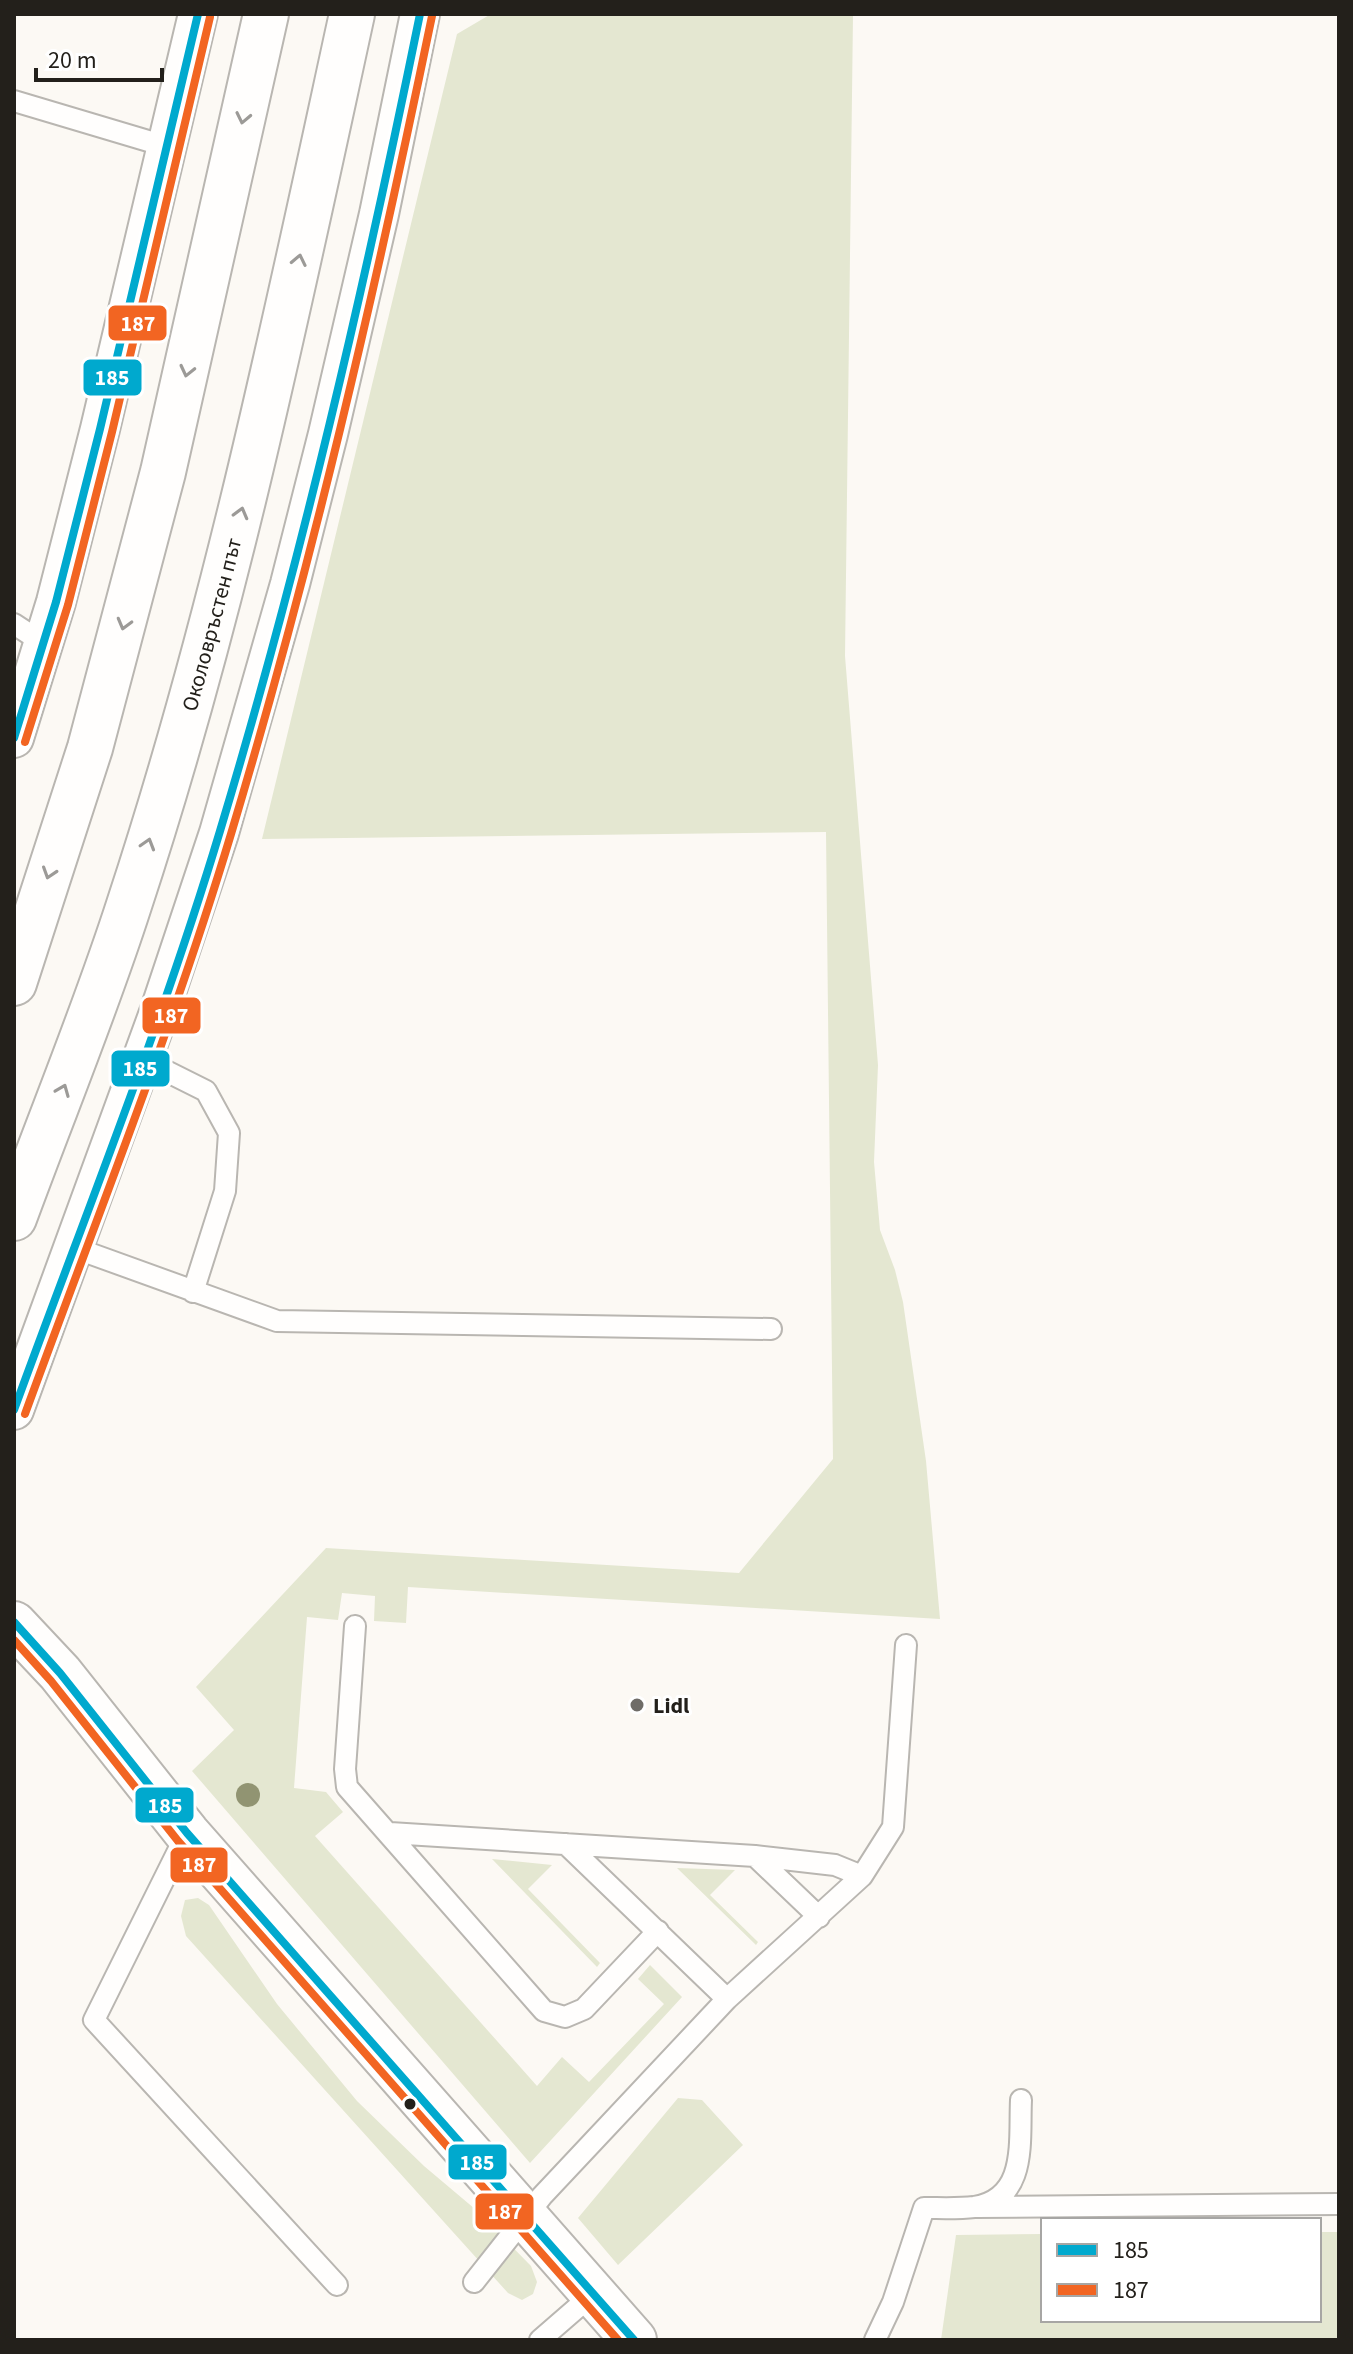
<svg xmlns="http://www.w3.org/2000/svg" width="1353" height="2354" viewBox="0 0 1353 2354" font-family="'Source Sans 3',sans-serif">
<rect width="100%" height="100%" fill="#fcf9f4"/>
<path fill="#e4e7d1" d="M491,14L853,15L845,656L878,1065L874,1162L880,1230L895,1270L903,1302L926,1461L940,1619L408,1587L406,1623L374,1621L375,1596L342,1593L338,1620L307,1617L294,1788L326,1792L343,1812L315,1836L537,2086L562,2057L589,2082L664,2004L638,1979L650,1965L682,1997L530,2163L192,1771L234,1730L196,1687L326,1548L739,1573L833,1459L826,832L262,839L457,34Z
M492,1859L552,1865L528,1889L600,1963L597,1967Z
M677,1868L735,1870L710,1895L758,1942L756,1945Z
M198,1898L209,1905L277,2004L357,2101L424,2166L475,2209L531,2266L537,2282L533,2294L522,2300L508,2293L186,1936L181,1916L185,1900Z
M678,2098L702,2100L743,2145L618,2265L578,2218Z
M1319,2232H1339V2340H941L956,2235L1043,2234V2320H1319Z"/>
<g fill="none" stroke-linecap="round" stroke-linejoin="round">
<defs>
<path id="lane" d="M14,101L165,146
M14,624L43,643
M142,1059L206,1091L229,1133L225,1191L193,1292
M72,1247L277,1321L771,1329
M355,1626L345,1769L347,1787L544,2011L565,2017L584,2009L658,1931
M187,1833L94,2020L337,2285
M390,1833L755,1856L835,1865L862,1876
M566,1844L727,1999
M755,1856L819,1917
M976,2207L1339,2204
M474,2282L542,2196L727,1999L862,1876L893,1827L906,1645
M540,2340L593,2294
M875,2340L893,2302L924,2208C940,2208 958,2209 974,2207C1028,2199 1019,2141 1021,2100"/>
<path id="street" d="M14,738L56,602L100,429L198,14
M14,1410L160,1010L219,833L290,584L328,434L379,214L420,14"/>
<path id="secondary" d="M14,1624L60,1673L187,1833L634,2340"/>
<g id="highway">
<path d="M14,983L90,748L163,472L266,14"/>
<path id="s1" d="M14,1218C52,1114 95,1011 129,905C225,614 287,313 352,14"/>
</g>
</defs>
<use href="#lane" stroke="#b9b6b1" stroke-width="24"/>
<use href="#street" stroke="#b9b6b1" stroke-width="42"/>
<use href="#secondary" stroke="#b9b6b1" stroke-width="48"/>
<use href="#highway" stroke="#b9b6b1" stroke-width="48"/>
<use href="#lane" stroke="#fffefd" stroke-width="20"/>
<use href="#street" stroke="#fffefd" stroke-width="38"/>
<use href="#secondary" stroke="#fffefd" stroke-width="44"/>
<use href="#highway" stroke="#fffefd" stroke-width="44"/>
<defs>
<path id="bus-1" d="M14,738L56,602L100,429L198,14
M14,1410C84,1218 161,1027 220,831C301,562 364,289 420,14
M14,1622L60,1673L187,1833L634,2340"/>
<path id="bus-2" d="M25,742L68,605L112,432L210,17
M25,1414C95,1222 172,1030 231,834C312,565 375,292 432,16
M14,1640L51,1681L178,1841L618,2340"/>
</defs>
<use href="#bus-1" stroke="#fff" stroke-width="14"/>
<use href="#bus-2" stroke="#fff" stroke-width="14"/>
<use href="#bus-1" stroke="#00a9ce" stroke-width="8"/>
<use href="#bus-2" stroke="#f26522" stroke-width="8"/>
</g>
<circle fill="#919472" cx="248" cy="1795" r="12"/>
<defs><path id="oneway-chevron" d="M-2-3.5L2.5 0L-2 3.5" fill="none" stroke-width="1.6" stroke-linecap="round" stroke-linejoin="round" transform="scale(2)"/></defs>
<g stroke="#9c9a97">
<use href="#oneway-chevron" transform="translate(243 118) rotate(102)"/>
<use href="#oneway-chevron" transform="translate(299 260) rotate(-78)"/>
<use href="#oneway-chevron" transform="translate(187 371) rotate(103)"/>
<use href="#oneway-chevron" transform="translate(241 513) rotate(-75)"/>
<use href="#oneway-chevron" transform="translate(124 624) rotate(105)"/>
<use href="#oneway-chevron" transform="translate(148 844) rotate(-73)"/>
<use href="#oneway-chevron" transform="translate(49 873) rotate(108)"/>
<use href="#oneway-chevron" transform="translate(63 1090) rotate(-68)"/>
</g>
<circle fill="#6f6c67" stroke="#fff" stroke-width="3" cx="637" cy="1705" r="8"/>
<circle fill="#23201b" stroke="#fff" stroke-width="3" cx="410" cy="2104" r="7"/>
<g text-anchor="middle" stroke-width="6" stroke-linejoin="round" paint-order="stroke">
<g font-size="22" fill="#23201b" stroke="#fff">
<text dy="8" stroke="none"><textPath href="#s1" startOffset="626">Околовръстен път</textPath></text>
</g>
<g font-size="22" font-weight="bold" fill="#23201b" stroke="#fff" text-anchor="start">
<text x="653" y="1713">Lidl</text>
</g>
</g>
<g stroke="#fff" stroke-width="3">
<rect x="107" y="304" width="61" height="38" rx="8" fill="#f26522"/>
<rect x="82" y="358" width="61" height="39" rx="8" fill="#00a9ce"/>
<rect x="141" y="996" width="61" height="39" rx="8" fill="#f26522"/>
<rect x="110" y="1049" width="61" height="39" rx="8" fill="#00a9ce"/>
<rect x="134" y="1786" width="61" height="38" rx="8" fill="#00a9ce"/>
<rect x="169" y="1846" width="60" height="38" rx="8" fill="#f26522"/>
<rect x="447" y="2143" width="61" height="38" rx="8" fill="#00a9ce"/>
<rect x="474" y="2192" width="61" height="39" rx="8" fill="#f26522"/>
</g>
<g font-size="22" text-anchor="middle" font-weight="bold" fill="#fff">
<text x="138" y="331">187</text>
<text x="112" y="385">185</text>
<text x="171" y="1023">187</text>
<text x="140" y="1076">185</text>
<text x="165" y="1813">185</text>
<text x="199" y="1872">187</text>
<text x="477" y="2170">185</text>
<text x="505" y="2219">187</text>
</g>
<rect width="1353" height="2354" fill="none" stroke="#23201b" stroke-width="32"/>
<rect x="1041" y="2218" width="280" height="104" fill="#ffffff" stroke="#a7a6a4" stroke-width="2"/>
<rect x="1057" y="2244" width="40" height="12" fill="#00a9ce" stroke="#a7a6a4" stroke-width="2"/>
<text x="1113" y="2258" font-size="24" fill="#23201b">185</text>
<rect x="1057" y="2284" width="40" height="12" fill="#f26522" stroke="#a7a6a4" stroke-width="2"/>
<text x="1113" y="2298" font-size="24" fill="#23201b">187</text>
<path d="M36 68v12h126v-12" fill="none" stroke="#23201b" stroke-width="4"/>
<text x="48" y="68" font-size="24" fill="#23201b" stroke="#ffffff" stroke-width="6" paint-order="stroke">20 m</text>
</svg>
